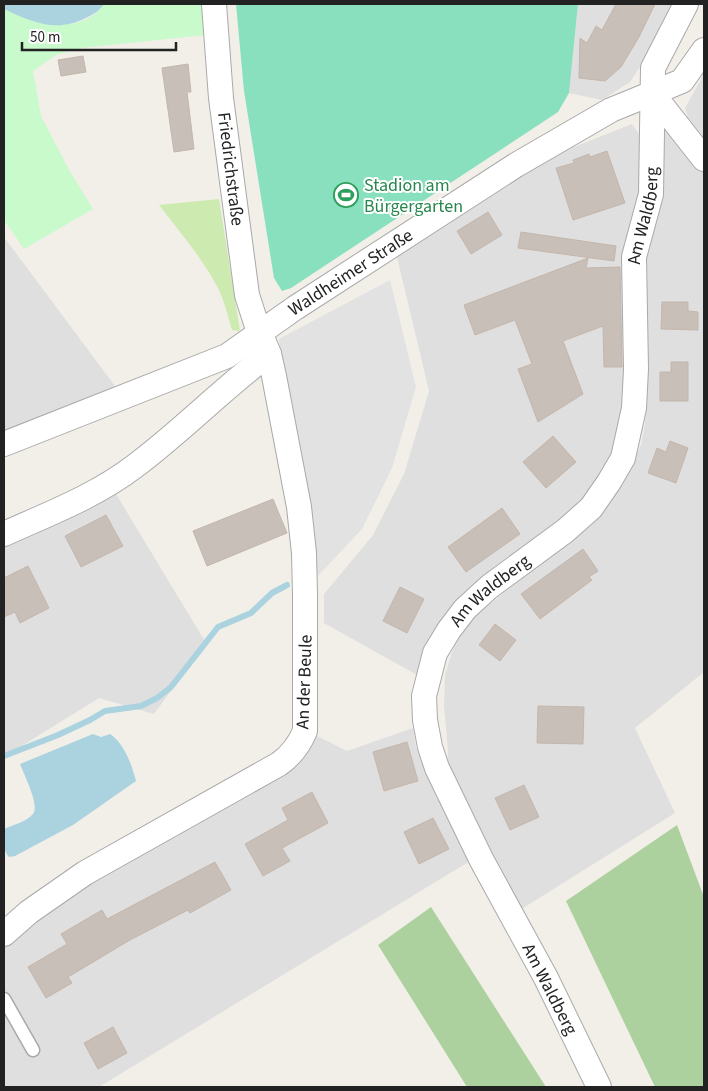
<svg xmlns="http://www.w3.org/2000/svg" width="708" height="1091" viewBox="0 0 708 1091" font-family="'Source Sans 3',sans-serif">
<rect width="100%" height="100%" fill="#f2efe9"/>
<path fill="#e0dfdf" d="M578,4H675L648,55L630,82L602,100L569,93Z
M704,74V137L688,117L685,108Z
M632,124L643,140L626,405L604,479L417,675L324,623V594L373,535L404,474L429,391L397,257L554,155Z
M670,126L704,174V672L635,728L675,813L520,910L447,768L448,750L444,706L445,675L451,655L459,636L476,615L572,539L598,514L622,485L641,445L645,424L648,370L645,243L658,128Z
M4,237L118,390L4,436Z
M113,489L206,643L154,714L99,698L4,757V539Z
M413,728L416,747L423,766L435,793L470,861L99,1087H4V942L311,733L347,751Z"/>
<path fill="#cdebb0" d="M219,199L240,331L232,330C228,317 225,303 219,290C203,259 180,232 159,205Z"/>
<path fill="#add19e" d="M677,825L704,897V1087H655L566,901Z
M431,907L546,1087H467L378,945Z"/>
<path fill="#c8facc" d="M104,4H204L206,35L81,48L56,55L33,71L41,116L68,168L93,209L24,249L4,220V9C34,23 82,37 104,4Z"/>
<path fill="#88e0be" d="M236,4H578L569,93L558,112L291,288L282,291L274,278L244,91Z"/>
<path fill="#e2e2e2" d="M390,280L416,387L392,468L362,529L315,579L283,385L279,339Z"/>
<path fill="#aad3df" d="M4,4H104C99,11 94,14 86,18C56,33 32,22 4,9Z
M93,734L101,737L110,734C124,743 132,765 136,781L73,825L15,856L9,857C2,850 4,839 4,829C13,825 26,822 33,814C40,805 24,775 20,764Z"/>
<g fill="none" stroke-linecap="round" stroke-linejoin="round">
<path stroke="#aad3df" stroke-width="6" d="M4,756L58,735L90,720L105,711L141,706L157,698L171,687L218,627L251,613L272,593L287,585"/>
</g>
<path fill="#c7bfb8" stroke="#c4b6ab" d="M616,4H655L639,37L621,67L605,81L579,78L580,38L587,43L596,26L602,30Z
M83,56L86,72L61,76L58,60Z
M188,64L191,92H187L194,149L174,152L162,68Z
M607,151L625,203L573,220L556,168L574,163L573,160L589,154L590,157Z
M488,212L502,235L471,254L457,231Z
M521,232L616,246L614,261L518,248Z
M588,258L586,268L620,267L622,367H604L603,326L563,341L583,394L538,422L518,369L532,364L515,320L475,335L464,305Z
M662,302H688V311L698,312V330L661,329Z
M671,362H688V401H660V372H671Z
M553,436L576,462L546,488L523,462Z
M670,441L688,448L676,483L648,473L657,448L666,452Z
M273,499L287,533L207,566L193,531Z
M502,508L520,534L466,572L448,547Z
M106,515L123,546L81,567L65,536Z
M583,549L598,571L589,577L592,580L540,619L521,594Z
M28,566L49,608L20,623L15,612L4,617V578Z
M400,587L424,599L407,633L383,621Z
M495,624L516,640L500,661L479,645Z
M538,706L584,707L583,744L537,743Z
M407,742L418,781L384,791L373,752Z
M524,785L539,817L510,830L495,798Z
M312,792L328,823L282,848L290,861L263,876L245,844L288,820L282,808Z
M433,818L449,849L419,864L404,832Z
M215,862L231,890L190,913L188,910L130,940L68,977L72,983L46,998L28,967L67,944L61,934L102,910L107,919Z
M113,1027L127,1053L98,1069L84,1043Z"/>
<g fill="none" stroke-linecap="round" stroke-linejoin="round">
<defs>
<path id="lane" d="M4,999L33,1050"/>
<g id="street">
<path d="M652,93L704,159"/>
<path id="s1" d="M4,444L227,356L295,308L516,165L611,110L682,81L704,50"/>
<path d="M4,534C48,514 96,496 135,466C182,431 222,389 269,354"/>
<path d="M4,934L29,912L85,873L279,764C292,755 299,745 305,731V594L304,553L299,507L274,376L269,354L256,323L247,295L221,98L214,4"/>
<path id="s2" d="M599,1087L546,978L481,859L437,768L430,747L425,720L424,696L435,653L449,630L465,609L489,587L565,531L591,508L609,482L623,458L634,408L636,369L634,257L651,194L653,68L686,4"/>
</g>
</defs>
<use href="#lane" stroke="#a9a9a9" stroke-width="15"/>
<use href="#street" stroke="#a9a9a9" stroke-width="26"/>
<use href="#lane" stroke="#fff" stroke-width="12"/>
<use href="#street" stroke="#fff" stroke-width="24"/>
</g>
<defs>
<symbol id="stadium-ring" viewBox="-11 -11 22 22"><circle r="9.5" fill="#fff" stroke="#2e9e5b" stroke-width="1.5"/><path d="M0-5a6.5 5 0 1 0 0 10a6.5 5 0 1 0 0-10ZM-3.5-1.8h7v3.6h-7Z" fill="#2e9e5b"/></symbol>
</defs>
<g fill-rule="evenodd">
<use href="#stadium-ring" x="332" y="181" width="28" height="28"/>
</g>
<g text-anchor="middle" stroke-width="4" stroke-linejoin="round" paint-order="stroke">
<g font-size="18" fill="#222" stroke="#fff">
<text transform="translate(231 169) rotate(83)" y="6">Friedrichstraße</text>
<text dy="6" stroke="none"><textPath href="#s2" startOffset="995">Am Waldberg</textPath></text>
<text dy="6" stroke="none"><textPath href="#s1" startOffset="389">Waldheimer Straße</textPath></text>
<text dy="6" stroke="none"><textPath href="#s2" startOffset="560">Am Waldberg</textPath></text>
<text transform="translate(304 682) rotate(-88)" y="6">An der Beule</text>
<text transform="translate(550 989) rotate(63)" y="6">Am Waldberg</text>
</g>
<g font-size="18" fill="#27864d" stroke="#fff" text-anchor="start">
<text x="364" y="191">Stadion am<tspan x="364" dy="21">Bürgergarten</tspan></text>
</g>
</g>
<rect width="708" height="1091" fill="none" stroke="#222222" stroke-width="10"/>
<path d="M22 42v8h154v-8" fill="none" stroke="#222222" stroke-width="2.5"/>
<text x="30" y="42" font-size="15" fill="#222222" stroke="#ffffff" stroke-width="4" paint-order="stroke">50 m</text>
</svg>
